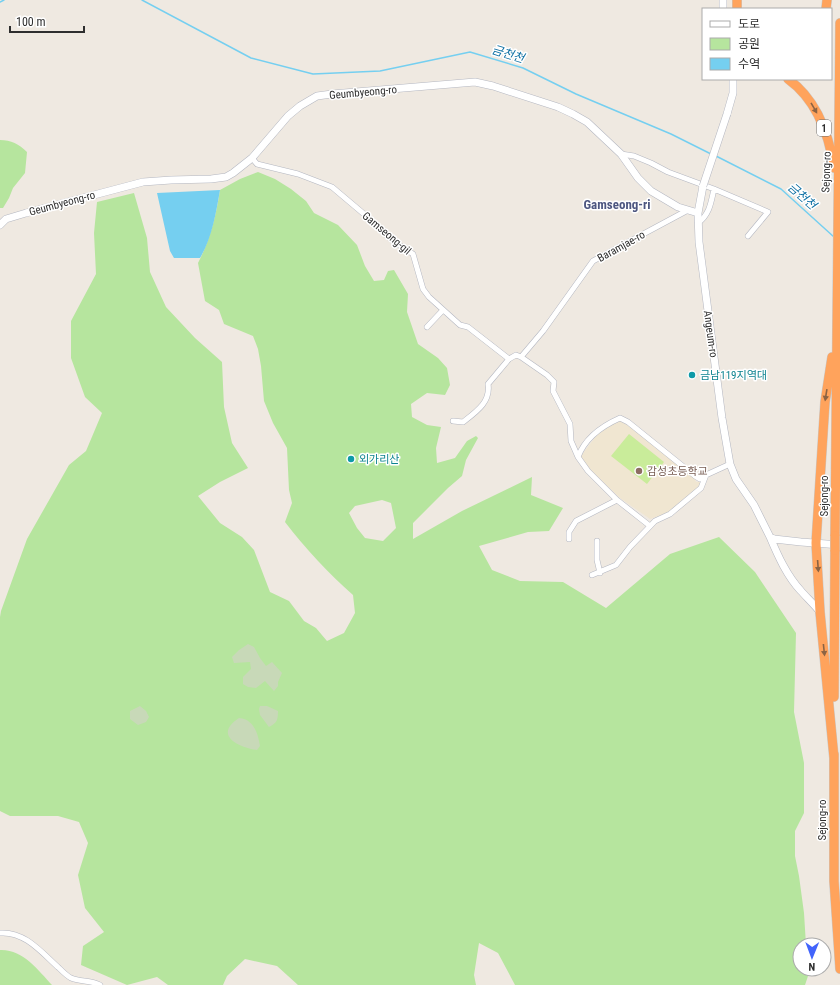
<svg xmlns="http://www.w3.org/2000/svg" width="840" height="985" viewBox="0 0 840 985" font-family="'Roboto Condensed','Noto Sans KR',sans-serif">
<rect width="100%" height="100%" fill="#efe9e1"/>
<path fill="#f0e6d1" d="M619,421H622L694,476L696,482L701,481L702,484L670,512L650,519L620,498L586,466L580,457L597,435L610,425Z"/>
<path fill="#b6e59e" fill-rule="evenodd" d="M0,140C11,140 19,144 27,152L25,173L13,188L9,198L3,208H0Z
M258,172L275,179L291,189L306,201L314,213L338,225L357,245L365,266L374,281L384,280L388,271L394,270L408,294L407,312L418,344L438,358L447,368L450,385L445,395L427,393L411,404L412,417L427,425L441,427L436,448L437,463L455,458L467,441L476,436L478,438L466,460L462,476L448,488L413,523V539L462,511L532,477L531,495L563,508L549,531L528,532L479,546L492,570L520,581L563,582L606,608L670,554L719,537L755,572L796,633L794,712L804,763V813L795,831V856L799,876L804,913L806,945H800V969H807L808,976L805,985H515L498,953L479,943L474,975L476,985H298L277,966L245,959L227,976L223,985H168L157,977L127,985L81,965L83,946L104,932L85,908L78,875L88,843L79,822L58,816H10L0,811V617L1,611L27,539L69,465L86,451L102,413L85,397L71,358V321L96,274L94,233L97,202L134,193L147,238L150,272L166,307L195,338L222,362L224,407L232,443L248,468L220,482L198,496L220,523L242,537L254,550L270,592L289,601L304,621L316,628L327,641L344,633L355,613L353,595C329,574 304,547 285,522L292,503L289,490L287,448L273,423L264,401L261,366L258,349L253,336L224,324L219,310L205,301L198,263C210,240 216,216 220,190L240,179ZM382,500L391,503L396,528L383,541L365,538L357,528L349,513L355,506Z
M0,950C23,949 38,970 52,985H0Z"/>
<path fill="#c8d9b8" d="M248,644L254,647L260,658L266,666L272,662L282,673L278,682V686L274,691L265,681L256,688L248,687L243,684V677L251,669L250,662L234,663L232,657L239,650Z
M140,706L146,711L149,717L146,722L138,725L130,719V711Z
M260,706H267L278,711C278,720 277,723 269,727L260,715L259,709Z
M239,718C254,719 258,734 260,746L257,750C238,747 213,735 239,718Z"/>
<path fill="#c9ec9a" d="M629,434L664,462L647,484L611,456Z"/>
<path fill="#75cff0" d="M220,190C216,213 212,238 200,258H174L170,251L157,193Z"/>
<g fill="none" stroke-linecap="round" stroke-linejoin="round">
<path stroke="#75cff0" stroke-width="1.5" d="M142,0L251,58L313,74L380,71L470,52L523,68L576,94L671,134L711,154
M0,2L4,0
M716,156L781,189L834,237"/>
<defs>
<path id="street" d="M621,154L634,156L651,163L668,172L714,189
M252,158L257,164L298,174L332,187L364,214L393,241L413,254L423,289L429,297L460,325L468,327L509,359L516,355L521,357L547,375L554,382L553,391L570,424L571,441L578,457L588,471L617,500L650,526
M698,223C710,214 711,202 714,189L768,212L748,236
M427,327L443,310
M521,357L543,331L593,261L688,210
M453,421L463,422C476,412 491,402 488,384L509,359
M578,457C585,438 602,426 620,418L628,422L695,476L700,479L706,475
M569,539V532L576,521L617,500
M597,541V560L600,573
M592,575L616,565L630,547L655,521L670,514L701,488L706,475L730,464
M0,933C25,931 42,953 59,968C62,971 67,976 71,978C80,982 91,980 100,985"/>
<path id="secondary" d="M723,0V9
M727,114L733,93V79
M703,186L698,213L699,242L722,418L730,464L736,479L754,505L770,537L774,539L801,542L840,545
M0,225L6,219L26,213L143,182L171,180L211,179L226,177L233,173L252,158L288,116L300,106L317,96L332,94L475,82L493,86L558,107L573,114L587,122L621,154L638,178L651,191L678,207L698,213
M770,537C778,556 787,576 801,591C807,598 814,604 820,612"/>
<path id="highway" d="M737,9V0
M826,9L827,0
M788,79C817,100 829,134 834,168
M832,357L825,402L816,543L820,612L834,758
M835,536L840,23
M834,697L835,550
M834,754V881L840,969"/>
</defs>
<use href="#street" stroke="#b4b7c1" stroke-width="6"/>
<use href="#secondary" stroke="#b4b7c1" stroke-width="8"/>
<use href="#highway" stroke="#c9c9c9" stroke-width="10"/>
<use href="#street" stroke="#fff" stroke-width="5"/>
<use href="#secondary" stroke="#fff" stroke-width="7"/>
<use href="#highway" stroke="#ffa35c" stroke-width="9"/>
<defs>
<path id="secondary-bridge" d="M703,186L727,114"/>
<path id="highway-bridge" d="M835,550V536"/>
</defs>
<use href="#secondary-bridge" stroke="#b4b7c1" stroke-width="8" stroke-linecap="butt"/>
<use href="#highway-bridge" stroke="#c9c9c9" stroke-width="10" stroke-linecap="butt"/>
<use href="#secondary-bridge" stroke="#fff" stroke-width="7"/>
<use href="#highway-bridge" stroke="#ffa35c" stroke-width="9"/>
</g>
<defs><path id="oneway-solid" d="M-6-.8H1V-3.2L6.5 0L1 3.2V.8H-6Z"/></defs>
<g fill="#8c6343">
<use href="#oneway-solid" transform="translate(814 108) rotate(60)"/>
<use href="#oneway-solid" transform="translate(826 395) rotate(99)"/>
<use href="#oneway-solid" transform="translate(818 566) rotate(86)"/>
<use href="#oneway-solid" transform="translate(824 650) rotate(84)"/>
</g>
<g fill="#0f9aa8" stroke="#fff" stroke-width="1.5">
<circle cx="692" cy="375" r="4"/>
<circle cx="351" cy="459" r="4"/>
</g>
<circle fill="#8d6e63" stroke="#fff" stroke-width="1.5" cx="639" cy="471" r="4"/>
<g text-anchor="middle" stroke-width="3" stroke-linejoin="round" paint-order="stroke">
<rect fill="#fff" stroke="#6d6d6d" stroke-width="1" x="817" y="120" width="14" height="16" rx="3"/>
<g font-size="10" font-weight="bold" fill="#2e2e2e">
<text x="824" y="132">1</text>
</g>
<g font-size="11" fill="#2e2e2e" stroke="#fff">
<text transform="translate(363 92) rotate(-5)" y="4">Geumbyeong-ro</text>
<text transform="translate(826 172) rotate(-88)" y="4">Sejong-ro</text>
<text transform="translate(62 203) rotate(-15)" y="4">Geumbyeong-ro</text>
<text transform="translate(387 233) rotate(40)" y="4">Gamseong-gil</text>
<text transform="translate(621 246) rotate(-29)" y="4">Baramjae-ro</text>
<text transform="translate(711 334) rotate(82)" y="4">Angeum-ro</text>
<text transform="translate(824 496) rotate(-90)" y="4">Sejong-ro</text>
<text transform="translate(822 820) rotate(-90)" y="4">Sejong-ro</text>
</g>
<g font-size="11" fill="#0d838f" stroke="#fff" text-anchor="start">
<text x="700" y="379">금남119지역대</text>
<text x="359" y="463">외가리산</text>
</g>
<g font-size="11" fill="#785e54" stroke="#fff" text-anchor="start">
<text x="647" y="475">감성초등학교</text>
</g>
<g font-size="12" font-style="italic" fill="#0d6fa3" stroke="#fff">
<text transform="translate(508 54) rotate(17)" y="4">금천천</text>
<text transform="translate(802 196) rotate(41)" y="4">금천천</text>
</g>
<g font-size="13" font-weight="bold" fill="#4d5680" stroke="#fff">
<text x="617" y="209">Gamseong-ri</text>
</g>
</g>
<rect x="702" y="8" width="130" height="72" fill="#ffffff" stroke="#ababab"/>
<rect x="710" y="21" width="20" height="6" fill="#ffffff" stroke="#ababab"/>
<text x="738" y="28" font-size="12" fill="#2e2e2e">도로</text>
<rect x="710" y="38" width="20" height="12" fill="#b6e59e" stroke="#ababab"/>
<text x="738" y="48" font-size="12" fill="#2e2e2e">공원</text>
<rect x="710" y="58" width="20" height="12" fill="#75cff0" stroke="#ababab"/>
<text x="738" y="68" font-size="12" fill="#2e2e2e">수역</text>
<g transform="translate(812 957) rotate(181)"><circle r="19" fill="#ffffff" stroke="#ababab"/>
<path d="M0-3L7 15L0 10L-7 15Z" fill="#4264fb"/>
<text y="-6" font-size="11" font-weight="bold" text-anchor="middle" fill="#2e2e2e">N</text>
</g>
<path d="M10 26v6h74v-6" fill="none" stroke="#2e2e2e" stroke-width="2"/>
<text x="16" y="26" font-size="12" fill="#2e2e2e" stroke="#ffffff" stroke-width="3" paint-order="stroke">100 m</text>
</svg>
